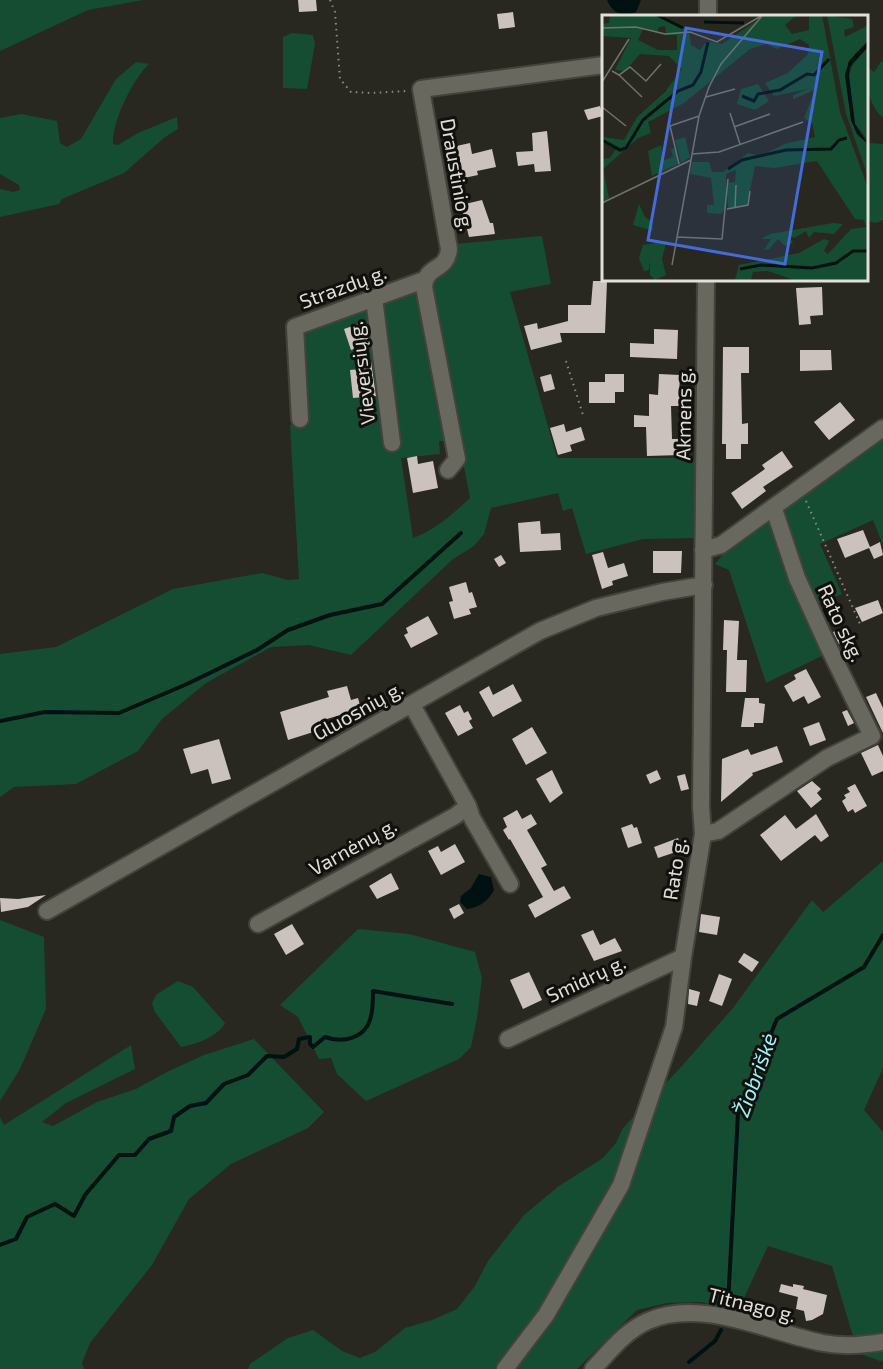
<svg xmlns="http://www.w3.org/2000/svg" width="883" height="1369" viewBox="0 0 883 1369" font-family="'Exo 2',sans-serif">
<rect width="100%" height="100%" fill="#292820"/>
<path fill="#144d32" d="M0,0H143L88,10L0,51Z
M292,33L313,35L315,44L307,89L283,88V37Z
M883,59V118C868,104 866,86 867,67L874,72Z
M136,62L149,64C133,79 112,121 113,144L118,145L138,133L177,117L178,129L165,137L124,173L62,199L59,204L0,217V189L13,192L20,190L19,185L0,174V118L21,114L57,121L60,143L67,147L81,139L116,79Z
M868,143L883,144V220L876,223L867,221L866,144Z
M542,236L551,284L510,292L557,458H696L698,538L643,539L586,554L572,508L563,511L558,493L491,508L484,534L474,546L453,559L351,655L309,645L271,647L206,683L162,719L138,751L76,784L14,787L0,797V654L56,647L173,589L262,573L288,580L299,579L290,425L308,421L301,330L419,286L451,441H439L440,454L401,458L413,538C435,530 453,514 470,498L429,285C438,266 460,275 454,244Z
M883,437V545L873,520L820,544L842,594L812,606L782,522L783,508Z
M769,518L828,653L766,683L729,570L715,564L724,553Z
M883,861V1068L864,1110L883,1132V1362L858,1353L832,1266L768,1246L738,1311L701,1302L667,1303L637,1310L577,1369H248L250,1364L288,1338L313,1330L342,1351L360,1358L375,1352L405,1328L432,1320L457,1309L475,1286L488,1261L524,1215L559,1186L603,1158L616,1143L623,1128L681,1067L733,1008L812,900L823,912Z
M0,920L44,937L46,1009L20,1069L0,1101Z
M358,929L409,934L475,952L482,978L477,1018L471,1047L459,1059L366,1101L337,1074L331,1058L319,1059L298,1017L280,1005Z
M178,981L193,987L225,1023C217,1037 197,1044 181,1047L155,1012L152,1003L157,994Z
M254,1039L324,1112L308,1128L231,1164L189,1199L152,1265L90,1343L82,1363L84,1369H0V1117L4,1125L131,1045L135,1069L66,1103L42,1122L53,1126L97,1102L136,1089L167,1072L204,1055Z"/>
<path fill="#001112" d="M607,0H641L636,12C622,17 613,14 607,0Z
M825,608L836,610L839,615L838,620L826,622L821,616V611Z
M479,874L491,877L494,890C489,900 479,908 467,909L460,902L461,896L471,888Z"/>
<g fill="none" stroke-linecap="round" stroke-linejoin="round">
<path stroke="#001112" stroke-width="4" d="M0,721L45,712L119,713L187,684L257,650L288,630L330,615L382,604L461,533
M0,1245L16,1239L27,1217L55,1204L74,1216L85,1195L119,1155H135L149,1139L171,1131L174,1117L190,1106L206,1103L224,1084L248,1075L267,1056L284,1057L297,1049L299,1039L310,1037V1044L313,1047L325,1037C342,1043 364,1039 370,1020C373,1011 373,1000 373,991L452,1004
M728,1305L738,1113L777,1019L864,967L883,935
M689,1362L715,1341L721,1330"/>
</g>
<path fill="#ccc2bd" d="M298,0H316L317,11L299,12Z
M513,12L515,27L499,29L497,14Z
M600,106L603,116L588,120L584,110Z
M547,131L551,171L535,172L534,164L518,166L516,152L533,151L532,133Z
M470,143L472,154L492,149L496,167L477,171L478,175L459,179L452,147Z
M482,200L490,223H493L495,234L469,237L461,205Z
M593,281H607L605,333H560L562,342L531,350L524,326L537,323L538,329L568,321V305H591Z
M822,287L823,315L810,316L811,324L799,325L796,288Z
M364,322L369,344L351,350L344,329Z
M654,329L678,330L677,359L630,357V343L654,344Z
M723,347H749V373H741L742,424L748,423V444H741V459H726V444H722Z
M800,350H831L832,370L800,371Z
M371,362L376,396L353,398L350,370L361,369L360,363Z
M551,374L555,389L544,392L540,377Z
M605,374H624V392H615V403H589V382H605Z
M659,374L680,375L679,395H683V406H671L672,439H681V455L647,456L646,427H634V415L649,416V394L658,395Z
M840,402L855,420L829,440L814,422Z
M564,424L566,432L581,427L585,440L570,445L572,451L558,455L550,428Z
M782,451L793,467L763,487L766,491L742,509L731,493L765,469L762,465Z
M417,456L418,464L433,461L438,488L413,493L407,458Z
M540,521L541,534L560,533L561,550L520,552L518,523Z
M863,530L870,547L880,542L883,555L874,559L869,548L845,558L837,539Z
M653,551H682L681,573H653Z
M603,552L608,568L624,563L628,576L612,581L613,585L602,589L592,555Z
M501,555L506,563L499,567L494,559Z
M466,582L469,593L472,592L477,607L469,609L471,614L454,619L449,602L453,601L449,587Z
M878,600L883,613L862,622L855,608Z
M428,616L438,634L411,648L404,635L408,633L406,628Z
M724,620L739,621L737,660H747L746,692H726L727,650H723Z
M840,629L845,642L839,644L833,632Z
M806,669L821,697L808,704L804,696L793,702L784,686L796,679L794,675Z
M513,684L522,701L493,717L479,692L489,686L493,695Z
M347,686L351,700L358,698L361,709L320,721L323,729L288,740L280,712L329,697L327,691Z
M876,693L883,708V733L866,697Z
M745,698H759V703L765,704L763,723H754V727H741Z
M460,705L464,713L468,711L472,719L469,721L473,728L458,736L445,713Z
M847,710L854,723L848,726L842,712Z
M819,722L826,740L810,746L803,728Z
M532,727L547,753L526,765L512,739Z
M219,739L231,779L212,784L208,769L191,774L183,749Z
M878,745L883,756V771L872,776L861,753Z
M777,746L783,762L752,773L753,775L721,802L722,759L748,749L751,755Z
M552,770L563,793L550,803L536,779Z
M657,770L661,779L650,784L646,775Z
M685,774L689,789L681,791L677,776Z
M812,781L821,789L817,793L822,799L811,808L797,791Z
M855,784L867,806L855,813L853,809L848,812L842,801L846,798L844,795L850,792L847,788Z
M517,810L522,819L531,814L537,824L527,830L547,865L541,868L554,891L564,886L571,898L535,918L528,905L543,897L510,839L509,840L503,830L507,827L503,818Z
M816,814L829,836L821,842L815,835L781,861L760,835L785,815L796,829Z
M632,824L634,828L637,827L642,843L628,848L621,828Z
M678,838L682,850L658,858L654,847Z
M455,844L465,862L441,875L428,851L438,846L441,852Z
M391,873L399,889L377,899L369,886Z
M46,895L28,907L1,912L0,898L18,899Z
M459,904L464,913L454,919L449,909Z
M701,914L720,917L717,935L699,932Z
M292,924L304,944L286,955L274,934Z
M593,930L600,945L615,938L622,951L594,961L581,935Z
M744,953L759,962L752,972L738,962Z
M529,972L542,1000L523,1009L510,980Z
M719,974L732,979L722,1006L709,1001Z
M689,989L700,992L697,1006L688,1004Z
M781,1284L793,1287V1284L804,1286L803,1289L827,1295L823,1314L812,1320L806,1321L804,1311L796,1309L798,1297L779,1292Z"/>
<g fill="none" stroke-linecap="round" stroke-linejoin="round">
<defs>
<path id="minor" d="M708,16V0
M374,298L392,443
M300,419L295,327L424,280
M448,470L457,459L424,287C426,264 447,272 449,249L421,89L604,65
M703,550L721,545L883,428
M412,705L468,806L472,818L510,884
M703,834L718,831L827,758L872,736L826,642L797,578L774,509
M47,911L540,631L596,608L662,592L704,585
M258,924L455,816L468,806
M508,1039L683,957
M505,1369L546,1315L621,1185L674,1027L683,957L703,834L701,807L706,279
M593,1369C610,1351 625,1331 648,1321C701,1297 770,1333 823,1343C844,1347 863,1345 883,1342"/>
</defs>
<use href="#minor" stroke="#43423c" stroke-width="20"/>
<path stroke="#8d8c86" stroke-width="2" stroke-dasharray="1.5 4.5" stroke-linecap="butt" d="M330,0L335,12L340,79L351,92L371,93L406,91
M566,361L583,415
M806,501L860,624"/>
<use href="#minor" stroke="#69685f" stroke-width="16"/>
</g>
<g text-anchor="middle" stroke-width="6" stroke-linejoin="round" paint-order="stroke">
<g font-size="20" fill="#e0dfda" stroke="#11100d">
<text transform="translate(457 175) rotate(80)" y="7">Draustinio g.</text>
<text transform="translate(343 287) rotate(-20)" y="7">Strazdų g.</text>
<text transform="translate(362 373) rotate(-97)" y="7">Vieversių g.</text>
<text transform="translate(684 414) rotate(-89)" y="7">Akmens g.</text>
<text transform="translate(841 623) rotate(65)" y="7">Rato skg.</text>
<text transform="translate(358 711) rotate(-29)" y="7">Gluosnių g.</text>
<text transform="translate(353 847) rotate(-29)" y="7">Varnėnų g.</text>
<text transform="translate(675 869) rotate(-81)" y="7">Rato g.</text>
<text transform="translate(586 979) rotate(-25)" y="7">Smidrų g.</text>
<text transform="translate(752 1305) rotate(14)" y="7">Titnago g.</text>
</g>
<g font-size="21" font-style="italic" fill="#98f6fa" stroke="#11100d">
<text transform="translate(756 1075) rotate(-70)" y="7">Žiobriškė</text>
</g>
</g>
<g transform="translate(602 15)">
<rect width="266" height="266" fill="#292820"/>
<path d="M8,0H59L87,16L89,30L98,35L105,26L120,29L163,0H195L183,10L190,19L207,15V0H220L238,97L265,170V265H192L166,256L151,257L149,265H133L137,250L197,238L222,224L227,226L222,236L226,239L249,214L264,212L262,205L253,204L215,146L172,153L153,151L145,190L126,193L125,168L133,167L134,155L128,157L124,159V193L119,199L105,198V190H112L109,163L88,159L90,147H107L110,157H121L146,138L159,141L182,129L213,122L210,108L202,103L213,75L191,84V80L206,74L172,81L163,68L186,58L206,39L207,30L198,24L175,34L164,29L148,34L82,88L46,107L49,118L36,123L1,154L7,183L26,173L0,187V144L8,143L14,134L0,127V122L22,125L35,102L63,77L80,54L67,41L38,39L23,56L13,55L29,23L0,21V9L7,8ZM63,11L64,20H75V35H56L36,25L41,14L55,18L57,12ZM225,0L250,4L252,12L242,15L243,22L265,11V27L253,39L243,60L249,105L255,119L265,128V159L244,99ZM265,33V124L253,109L247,61L252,45ZM156,69L167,86L153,95L135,89L139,74ZM83,122L88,142L79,148L73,125ZM59,130L62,145L71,142L69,134L74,133L76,149L50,161L46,136ZM37,189L43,202L50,207L51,216L31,210ZM231,208L241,209L232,219L212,217L207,223L204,216L192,223L185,219L191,228L183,231L176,224L167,234L162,235L169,224H159L168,219ZM57,227L64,228L60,244L64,260L53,265L48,260V245L47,255L42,256L37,243L41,230Z" fill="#144d32" fill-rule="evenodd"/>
<path d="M265,27V33L248,52L247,61L253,109L265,128L255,119L249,105L243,60L247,46Z" fill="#001112"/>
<path fill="none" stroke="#001112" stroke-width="3" d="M55,0L81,13M102,7L142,8M140,81L152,86L156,79L178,75L205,59L212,60L227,44M0,125L18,135L24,133L41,105L76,76L91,70L99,57L106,27M126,154L140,145L184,135L229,134L237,125L245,123M138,254L159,250L210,253L234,248L251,236H266"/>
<path fill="none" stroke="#72716a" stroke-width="1.5" d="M0,13L34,12L63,19L88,17L115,27L159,1M10,56L17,60L28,52L44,66L59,49M17,60L40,82M0,67L27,24M104,82L133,74M0,92L24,111M128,98L138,129M132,112L168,99M90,139L117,137L201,107M77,149L68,111L97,101M0,188L89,145M133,193L134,170M125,194L146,190L148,176M75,222L120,224L126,164M70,250L97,101L107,72L119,49L160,1"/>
<path fill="#446bd8" fill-opacity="0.15" stroke="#446bd8" stroke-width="3" d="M84,13L220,37L183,249L46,225Z"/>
<rect width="266" height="266" fill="none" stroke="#e0dfda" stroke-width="3"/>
</g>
</svg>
